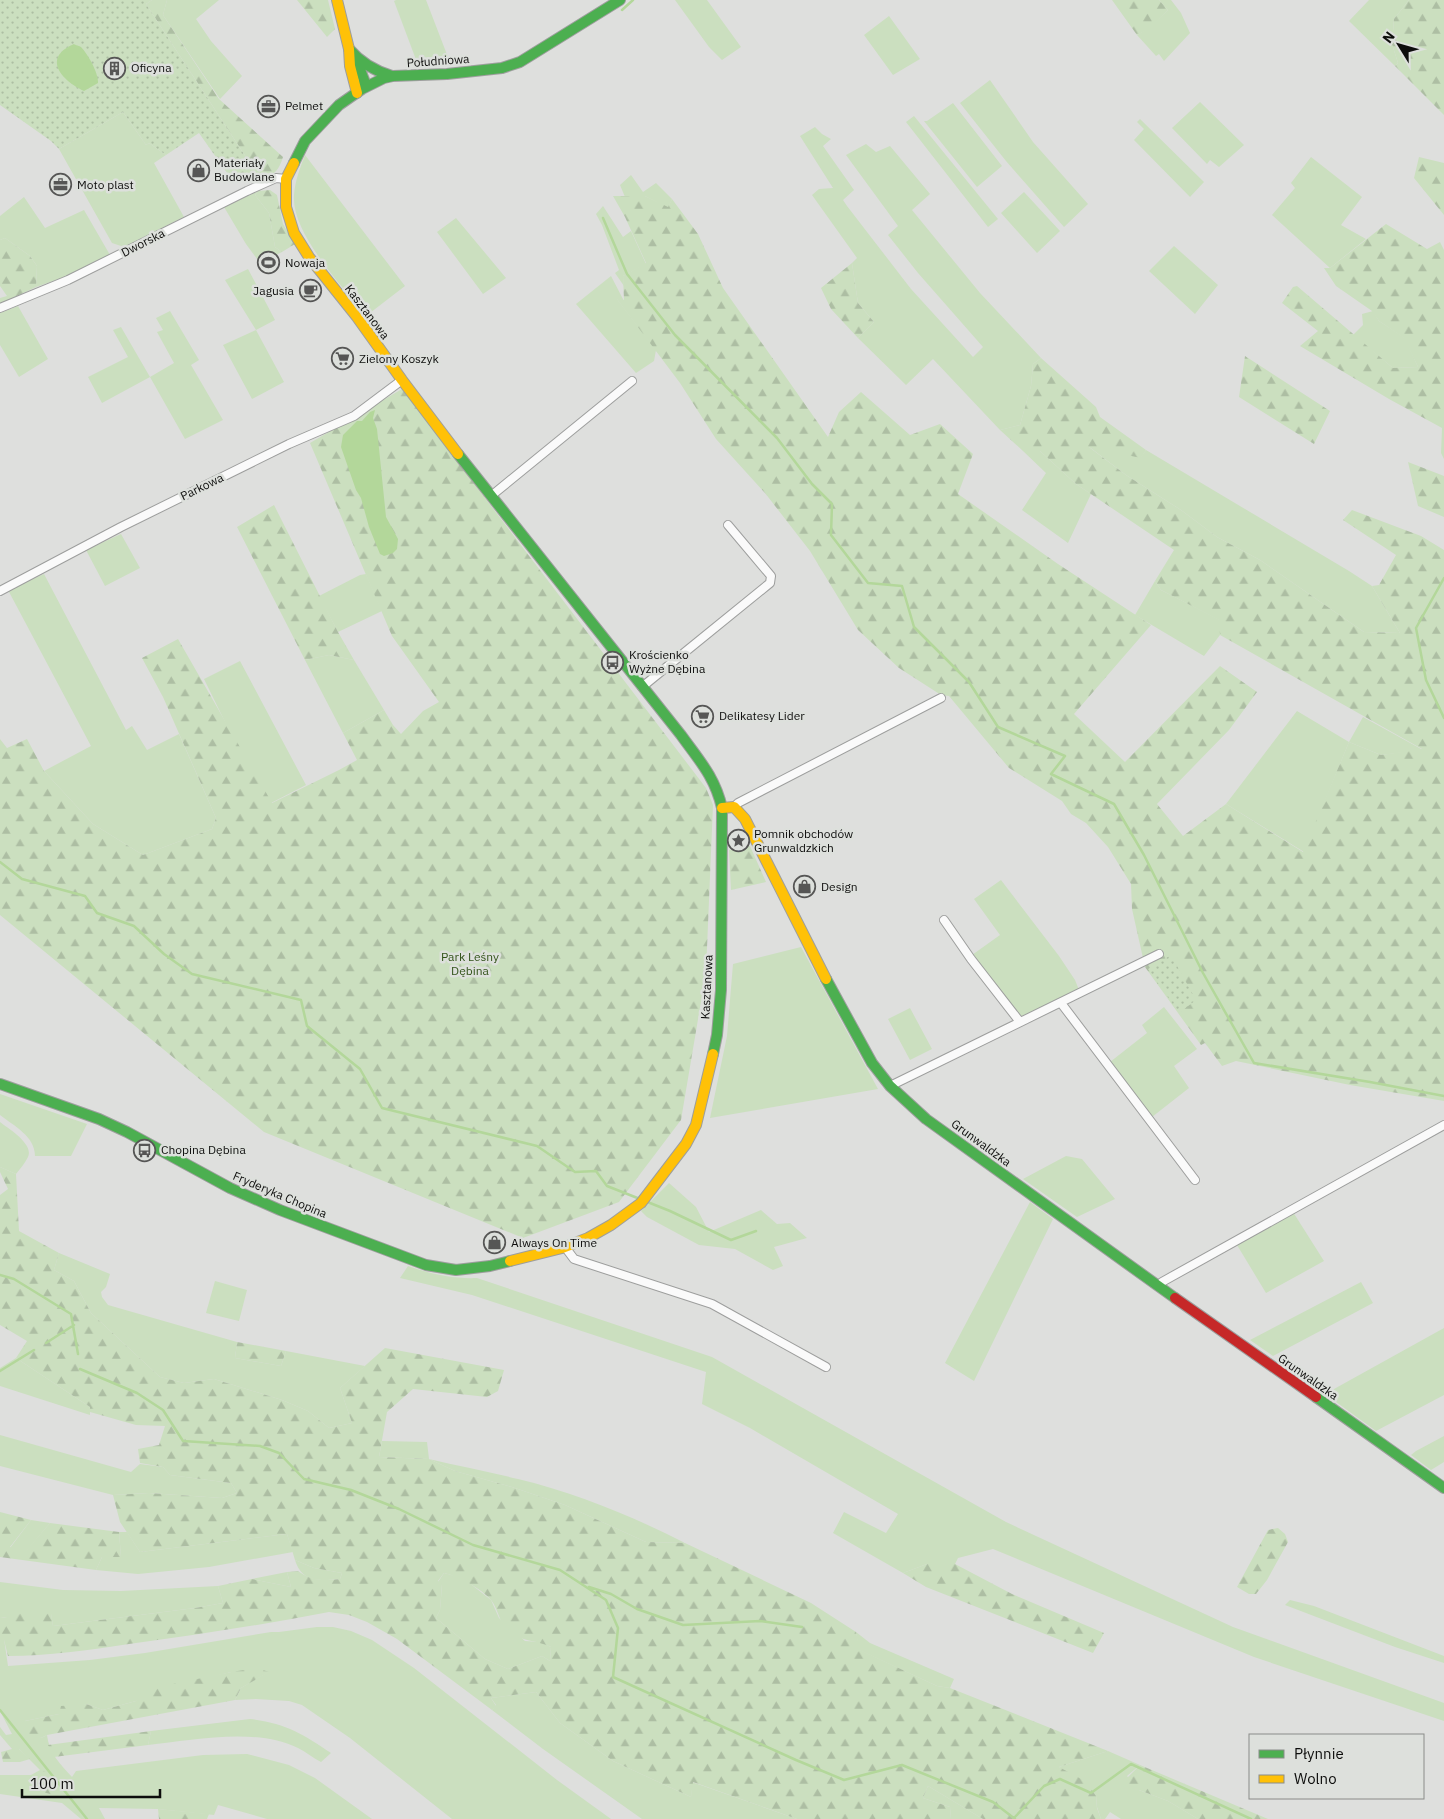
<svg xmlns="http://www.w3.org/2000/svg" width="1444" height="1819" viewBox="0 0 1444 1819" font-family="'IBM Plex Sans',sans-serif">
<defs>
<pattern id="forest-firs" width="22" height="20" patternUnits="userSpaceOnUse" patternTransform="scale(1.25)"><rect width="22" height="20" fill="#cbdfbf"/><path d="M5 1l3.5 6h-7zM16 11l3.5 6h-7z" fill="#adbea3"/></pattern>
<pattern id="park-dots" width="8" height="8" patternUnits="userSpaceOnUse" patternTransform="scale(1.25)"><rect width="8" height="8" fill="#cbdfbf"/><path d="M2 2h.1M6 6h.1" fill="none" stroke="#adbea3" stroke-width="1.8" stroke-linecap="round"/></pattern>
</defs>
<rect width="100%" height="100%" fill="#dedfdd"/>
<path fill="#cbdfbf" d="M167,0H219L196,19L211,41L242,76L220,99L163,15Z
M396,0H426L451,65H418L394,1Z
M675,0H707L741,47L722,60L709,47Z
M1159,0H1171L1181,13L1190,33L1164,61L1159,54L1156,56L1137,35L1149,28L1168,10Z
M1369,0H1409L1394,19L1392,44L1398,63L1395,66L1349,21Z
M889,16L920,59L893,75L864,35Z
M990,80L1033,142L1088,204L1064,227L1006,161L960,103Z
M1200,102L1244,145L1219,167L1210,160L1207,164L1172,128Z
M953,103L1002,166L977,187L924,121H927Z
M123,112L146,145L149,143L166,155L154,163L184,217L128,245L121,246L112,243L59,149Z
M914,116L998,219L988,227L906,122Z
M1140,119L1204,182L1190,197L1134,140L1144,129L1137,122Z
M815,127L822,134L831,139L823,146L854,190L843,200L847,206L911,289L973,357L983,347L918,273L888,235L898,226L846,155L866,144L876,152L890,146L930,194L912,210L980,293L1041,358L1033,364L1031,386L1020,425L1000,430L933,359L906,385L858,338L874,322L858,303L852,263L857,258L812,195L819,189L833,188L800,136Z
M305,155L405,286L366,316C343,287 291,233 294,195C295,181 300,168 305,155Z
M1311,157L1362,197L1341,225L1366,239L1330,268L1272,215L1295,188L1291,183Z
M631,175L643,192L656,183L672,199L668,208L645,196L625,197L620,185Z
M258,191L255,195L269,213L275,247L282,252L260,263L246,244L224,207Z
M1024,192L1060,231L1037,253L1001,213Z
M24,197L45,228L84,210L110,255L73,274L36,287L37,266L30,256L5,238L0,240V216Z
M603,206L623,237L631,231L646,264L623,276L624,286L615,273L619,270L602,225L596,214Z
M456,218L506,278L483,294L437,232Z
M1174,246L1218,285L1195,314L1149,271Z
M248,269L275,320L256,330L284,382L252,399L223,345L256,330L225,280Z
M611,276L624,301L617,299L656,350L654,361L636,373L576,304Z
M18,306L48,359L19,377L0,345V313Z
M170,311L199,360L191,365L223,420L185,439L150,377L102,403L88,377L128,357L113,330L121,327L150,377L174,363L157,332L163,330L156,318Z
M1373,311L1379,321L1405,338L1418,367L1393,368L1353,335L1363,325L1362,314Z
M1088,446L1141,457L1146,450L1349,571L1372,586L1400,633L1364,632L1260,560L1217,537L1181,510L1126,475Z
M1023,451H1040L1076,484L1091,494L1068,543L1022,510L1046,473Z
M121,534L140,568L105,586L86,550Z
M44,574L126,730L132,726L147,750L179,734L216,818L212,829L143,855L93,824L44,771L91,746L8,590Z
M366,574L382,611L338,632L319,596L360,575Z
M1155,581L1161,590L1220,620V635L1204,656L1135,615Z
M329,655L354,660L384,710L343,733L305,660Z
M240,661L306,785L271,803L227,726L204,679Z
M1297,711L1349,742L1363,717L1423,750L1381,755L1349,742L1304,852L1226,804Z
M1001,880L1059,956L1075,980L1079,990L1075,993L1020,1017L972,955L1000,935L974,899Z
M801,947L878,1089L710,1118L727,1036L733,964Z
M1164,1007L1197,1049L1174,1066L1189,1088L1152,1117L1110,1062L1147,1033L1142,1025Z
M910,1008L932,1049L910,1060L888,1019Z
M0,1094L87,1124L71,1156H35C35,1136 14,1126 0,1115Z
M0,1122C9,1129 34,1144 28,1157C25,1163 20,1169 16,1174L0,1167Z
M1066,1156L1082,1159L1115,1199L1077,1217L1023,1179Z
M669,1183L696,1207L709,1232L761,1210L777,1224L790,1223L807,1238L774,1247L783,1266L773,1270L735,1249L699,1245L647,1217L641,1211Z
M1030,1202L1053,1219L974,1381L945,1363Z
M1293,1212L1324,1261L1266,1293L1237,1245Z
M59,1253L110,1274L106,1287L101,1292L102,1297L108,1305L237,1342L235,1358L281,1366L286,1351L365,1366L340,1388L352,1423L329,1428L308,1411L282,1400L214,1379L184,1383L160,1377L91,1313L74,1281L54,1270Z
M408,1266C431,1274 453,1279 477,1278L712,1357L1006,1522L1233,1627L1444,1703V1721L1254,1657L993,1549L958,1558L955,1564H927L903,1573L833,1533L844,1512L886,1533L898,1514L750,1428L702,1404L706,1372L472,1295L400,1278Z
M215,1281L247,1290L239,1321L206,1313Z
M1361,1282L1373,1303L1273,1356L1250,1340Z
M1444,1328V1395L1376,1431L1325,1394Z
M16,1358L90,1407V1415L0,1386V1368Z
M0,1435L131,1472L140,1464L163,1467L170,1475L231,1483L237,1493L222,1498L149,1493L113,1495L0,1466Z
M1444,1436V1462L1431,1470L1411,1455L1416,1451Z
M382,1441L427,1442L429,1459C459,1466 489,1472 518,1479C576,1493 632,1516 685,1543L646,1542L565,1505L512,1487L455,1471L429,1459L379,1457Z
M31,1520L50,1523L24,1554L10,1548Z
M119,1532H127L140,1552L287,1534L293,1552L209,1567L138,1574L96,1570L102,1557H121Z
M295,1560L314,1568L342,1573L340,1579C320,1581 302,1583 295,1560Z
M287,1572L291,1587L252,1579Z
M444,1573L463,1578L491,1600L499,1618L525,1641L541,1642L551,1647L550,1661L542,1656L508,1669L485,1659L436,1618L440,1610L442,1585L438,1582Z
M0,1582L63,1590L121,1591L218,1586L223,1603L195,1608L53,1626L51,1614L0,1618Z
M1290,1600L1314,1606L1444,1656V1663L1395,1647L1285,1605Z
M317,1627H333L351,1631L372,1640L414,1668L557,1780L611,1819H452L350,1738L302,1705L289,1701L256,1699L235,1700L241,1688L268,1672H231L203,1679L136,1701L103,1710L86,1704L59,1714L25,1721L41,1738L47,1735C49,1753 60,1764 72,1777L76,1771L203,1755L247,1754L289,1765L315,1778L372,1819H267L218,1805L214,1815L158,1809L99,1808L105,1819H81L62,1803L0,1794V1775H31L40,1770L19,1749H12L0,1735V1727L6,1735L12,1734L0,1711V1640L4,1639L8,1666L90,1660L145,1653L271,1632H279Z
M856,1632L870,1643L954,1679L950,1688L937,1686L859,1650Z
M536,1692L560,1723L613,1761L691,1797L692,1782L797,1819H642L543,1749L492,1710L496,1705L491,1698Z
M250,1719C285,1723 303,1734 331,1753L321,1762C313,1758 306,1752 298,1748C256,1727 193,1740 148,1745L151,1731Z
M1108,1751L1140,1765L1127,1776L1139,1790L1168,1801L1198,1819H1121L1110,1812L1105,1819H1101L1097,1807L1096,1796L1059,1767Z
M928,1786L983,1819H951L950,1807L923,1798Z"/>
<path fill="url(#forest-firs)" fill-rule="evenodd" d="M152,0H167L163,15L219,99L283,157C279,170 275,175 262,178L257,174L146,4Z
M297,0H328L335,29L327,37Z
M1112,0H1159L1168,10L1149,29L1137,35Z
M1409,0H1444V115L1395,66L1398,63L1392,44L1394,19Z
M1419,157L1444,163V215L1414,178Z
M270,190L277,195L283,224L295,244L282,252L275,247L269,213L255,195L258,191Z
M613,196H645L668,207L672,199L698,234L723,288L828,437L839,412L861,392L910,435L940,424L973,454L958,494L1058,564L1151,625L1074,714L1125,762L1220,666L1257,692L1229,730L1157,804L1183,836L1226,804L1303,852L1349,742L1381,755L1422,749L1220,635L1219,620L1161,590L1155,581L1174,550L1076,484L1040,451H1023L1000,430L1020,425L1031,386L1033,364L1041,358L1096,407L1100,417L1146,450L1141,458L1089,447L1126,475L1181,510L1217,537L1260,560L1364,632L1400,633L1372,586L1379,585L1396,555L1343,520L1352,510L1421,536L1444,550V1101L1350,1085L1236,1061L1222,1066L1205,1043L1201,1045L1145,967L1132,909L1131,884L1108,847L1086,823L1071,814L1062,801L1009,768L949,696L941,695L899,668L858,630L810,551L765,493L716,439L680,383L616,298L624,300L623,276L646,263L625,217Z
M1386,224L1427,249L1440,242L1444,250V459L1441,453L1442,428L1389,399L1300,346L1318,331L1282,303L1293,287L1297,286L1393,368L1418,367L1404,338L1379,321L1372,311L1336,286L1324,268H1330Z
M5,238L30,256L37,266L36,287L0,304V298L7,296L0,286V240Z
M852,263L858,303L874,322L858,338L831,309L821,288Z
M1245,356L1330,411L1314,444L1239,397Z
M402,389L706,788L713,805L706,972L681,1120L619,1202L523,1238L264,1132L0,915V739L7,748L27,739L44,771L93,824L143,855L212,829L216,818L163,697L142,658L178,639L272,803L339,770L357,760L343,733L384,710L393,725L401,734L423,711L439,702L392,636L310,443Z
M1408,462L1444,476V517L1418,506Z
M274,505L338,632L354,660L329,655L305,660L237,527Z
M750,846L766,882L731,890L729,850Z
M0,1167L16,1174L19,1231L59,1253L54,1270L74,1281L91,1313L160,1377L184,1383L214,1379L282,1400L308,1411L329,1428L352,1423L340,1388L385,1348L504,1370L498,1391L487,1397L413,1389L387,1412L379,1457L429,1459L455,1471L512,1487L565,1505L646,1542L685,1543L811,1603L856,1632L860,1650L937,1686L950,1688L1108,1751L1059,1767L1085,1781L1096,1796L1097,1808L1101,1819H983L928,1786L923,1798L950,1807L951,1819H797L693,1782L691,1797L613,1761L560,1723L536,1692L491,1698L496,1706L492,1710L397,1639L367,1622L349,1615L329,1612C262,1625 196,1635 129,1644C89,1650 48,1656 8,1656L4,1640H0V1618H4L23,1611L51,1613L53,1626L195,1608L223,1603L218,1586L252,1579L291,1587L287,1572L298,1571C311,1581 324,1581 340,1579L342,1573L314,1568L295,1560L287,1534L140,1552L120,1522L113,1495L149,1493L222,1498L237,1493L231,1483L170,1475L163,1467L140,1463L138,1449L159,1445L165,1426L136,1425L90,1412V1407L16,1358L27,1341L0,1325V1195L8,1189L0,1172ZM444,1573C458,1576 482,1589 491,1600C499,1610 499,1625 511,1633C523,1642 537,1640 551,1647L550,1661L542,1656L508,1669L485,1659L436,1618L440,1610L442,1584L438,1581Z
M237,1342L286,1351L281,1366L235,1358Z
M0,1512L31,1520L10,1547L24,1553L50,1523L119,1532L121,1557H102L96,1570L0,1557Z
M1278,1528L1285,1534L1288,1542L1267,1580L1256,1594H1249L1237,1587L1268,1530Z
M927,1564H955L1012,1594L1104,1633L1093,1653L926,1587L903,1573Z
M257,1668L269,1672L241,1688L235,1700L47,1735L41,1738L27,1733L25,1721L59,1714L61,1706L86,1704L103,1710L136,1701L144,1690L231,1672Z
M151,1731L148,1745L54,1757L48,1745Z
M12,1749H19L30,1759L20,1762H3L1,1752Z
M1140,1765L1268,1819H1198L1168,1801L1139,1790H1128L1122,1783Z
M41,1770L53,1775L64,1788L63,1797L38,1791L33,1782L42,1776Z
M158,1809L209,1814L207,1819H159Z"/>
<path fill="url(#park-dots)" d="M0,0H152L146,4L257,174L232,180L199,133L166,155L149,143L146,145L123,112L59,149L51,141L0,105Z
M1171,955L1196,1000L1179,1013L1148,969Z"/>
<path fill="#b3d79a" d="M74,44C75,45 80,46 81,47C88,54 99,74 98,83L84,91C62,81 41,58 74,44Z
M375,410L373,418L377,429L386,517L398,539L397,549L393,553L384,556L380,554L369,527L361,498L356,490L341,447L343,435L357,421H362L370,412Z"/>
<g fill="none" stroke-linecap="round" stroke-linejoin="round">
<path stroke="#b3d79a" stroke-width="2.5" d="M622,10L633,0
M603,218L627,274L675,335L777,438L812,484L832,504L831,535L868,583L902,586L914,627L969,682L998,727L1065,756L1051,774L1114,804L1144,855L1203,973L1254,1063L1370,1082L1444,1096
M1444,578L1416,628L1426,680L1444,718
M0,862L22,879L85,896L97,913L134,926L164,954L192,974L301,1000L307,1026L360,1069L382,1108L537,1146L575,1172L596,1171L607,1186L640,1199
M645,1201L670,1211L731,1240L756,1231
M0,1275L14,1279L71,1314L78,1354
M46,1343L74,1325
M80,1369L137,1393L163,1410L183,1441L260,1446L279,1453L304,1479L351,1490L399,1509L473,1545L560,1570L606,1600L618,1628L613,1677L796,1760L844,1780L902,1765L993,1802L1015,1819
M0,1371L34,1350
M589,1587L611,1594L637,1609L683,1625L760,1621L802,1627
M0,1710L87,1819
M1014,1818L1044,1786L1060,1779L1091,1793L1131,1764L1251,1819"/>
<defs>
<path id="street" d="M0,308L68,280L247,191L276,178L286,179
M491,496L632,381
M0,591L121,527L289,444L354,416L402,380
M642,687L770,583L771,576L728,525
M734,807L738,803L941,698
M944,920L971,959L1020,1022
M1061,1003L1195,1180
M890,1086L1159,954
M565,1247L574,1259L712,1304L826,1367
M1159,1285L1162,1282L1444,1125"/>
<path id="fast" d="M349,49C361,63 375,71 392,76
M356,59L364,80L362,89
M294,163L305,141L339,105L362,89L384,78L393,76L447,74L502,68L520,62L620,0
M458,454L681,735C699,760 715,777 722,808L721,990L717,1035L713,1054
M826,979L872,1063L890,1086L926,1119L1175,1298
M0,1084L99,1119L127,1132L230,1188L280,1210L426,1265L456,1270L490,1266L510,1261
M1316,1397L1444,1488"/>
<path id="slow" d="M337,0L349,49L350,66L357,93
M294,163L286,179V207L294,233L309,257L357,317L402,380L458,454
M722,808L734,807L745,819L826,979
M510,1261L562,1248L588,1238L611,1225L641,1203L686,1144L696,1125L713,1054"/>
<path id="jam" d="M1175,1298L1316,1397"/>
</defs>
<use href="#street" stroke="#9d9e9d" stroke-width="10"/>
<use href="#fast" stroke="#9d9e9d" stroke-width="12"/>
<use href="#slow" stroke="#9d9e9d" stroke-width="12"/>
<use href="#jam" stroke="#9d9e9d" stroke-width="12"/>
<use href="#street" stroke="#fafafa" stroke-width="8"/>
<use href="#fast" stroke="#4caf50" stroke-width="10"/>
<use href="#slow" stroke="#ffc107" stroke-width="10"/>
<use href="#jam" stroke="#c62828" stroke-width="10"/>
</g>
<defs>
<symbol id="building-ring" viewBox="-11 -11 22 22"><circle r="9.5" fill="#dde0dc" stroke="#565655" stroke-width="1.5"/><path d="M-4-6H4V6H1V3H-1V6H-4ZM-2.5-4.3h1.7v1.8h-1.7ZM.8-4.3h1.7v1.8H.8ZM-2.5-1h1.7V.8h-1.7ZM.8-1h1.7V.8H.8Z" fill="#565655"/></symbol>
<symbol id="office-ring" viewBox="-11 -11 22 22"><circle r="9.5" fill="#dde0dc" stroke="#565655" stroke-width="1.5"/><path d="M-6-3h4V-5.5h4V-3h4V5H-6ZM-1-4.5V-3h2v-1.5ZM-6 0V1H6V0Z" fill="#565655"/></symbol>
<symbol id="shop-ring" viewBox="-11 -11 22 22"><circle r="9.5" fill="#dde0dc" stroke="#565655" stroke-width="1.5"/><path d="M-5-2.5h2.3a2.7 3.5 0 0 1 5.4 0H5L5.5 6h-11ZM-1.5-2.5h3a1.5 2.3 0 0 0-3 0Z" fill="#565655"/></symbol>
<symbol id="stadium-ring" viewBox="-11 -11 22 22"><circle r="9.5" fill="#dde0dc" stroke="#565655" stroke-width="1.5"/><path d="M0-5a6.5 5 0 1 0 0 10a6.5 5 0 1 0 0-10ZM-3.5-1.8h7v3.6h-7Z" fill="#565655"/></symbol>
<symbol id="cafe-ring" viewBox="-11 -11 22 22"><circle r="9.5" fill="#dde0dc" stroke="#565655" stroke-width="1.5"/><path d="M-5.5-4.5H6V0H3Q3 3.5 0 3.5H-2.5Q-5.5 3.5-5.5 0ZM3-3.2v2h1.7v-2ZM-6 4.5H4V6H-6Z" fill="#565655"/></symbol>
<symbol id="supermarket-ring" viewBox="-11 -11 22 22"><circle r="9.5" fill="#dde0dc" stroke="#565655" stroke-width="1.5"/><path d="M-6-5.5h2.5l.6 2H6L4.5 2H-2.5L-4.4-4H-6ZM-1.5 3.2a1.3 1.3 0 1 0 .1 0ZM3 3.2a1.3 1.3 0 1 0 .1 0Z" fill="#565655"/></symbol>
<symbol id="bus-ring" viewBox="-11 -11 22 22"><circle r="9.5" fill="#dde0dc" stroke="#565655" stroke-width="1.5"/><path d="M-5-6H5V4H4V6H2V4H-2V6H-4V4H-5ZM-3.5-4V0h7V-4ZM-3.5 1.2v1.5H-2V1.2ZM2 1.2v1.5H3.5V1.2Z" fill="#565655"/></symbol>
<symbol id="sight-ring" viewBox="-11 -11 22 22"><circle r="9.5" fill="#dde0dc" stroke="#565655" stroke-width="1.5"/><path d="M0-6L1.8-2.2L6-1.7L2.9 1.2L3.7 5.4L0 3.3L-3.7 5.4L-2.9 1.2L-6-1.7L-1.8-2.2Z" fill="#565655"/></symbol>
</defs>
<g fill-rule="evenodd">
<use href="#building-ring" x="102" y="56" width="25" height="25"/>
<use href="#office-ring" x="256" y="94" width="25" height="25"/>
<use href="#shop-ring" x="186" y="158" width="25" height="25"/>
<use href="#office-ring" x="48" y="172" width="25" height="25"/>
<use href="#stadium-ring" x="256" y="250" width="25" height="25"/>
<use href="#cafe-ring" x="298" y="278" width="25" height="25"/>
<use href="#supermarket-ring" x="330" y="346" width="25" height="25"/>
<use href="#bus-ring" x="600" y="650" width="25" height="25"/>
<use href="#supermarket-ring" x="690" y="704" width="25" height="25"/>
<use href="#sight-ring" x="726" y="828" width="25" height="25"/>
<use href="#shop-ring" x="792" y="874" width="25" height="25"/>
<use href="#bus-ring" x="132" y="1138" width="25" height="25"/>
<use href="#shop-ring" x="482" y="1230" width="25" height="25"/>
</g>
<g text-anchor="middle" stroke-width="5" stroke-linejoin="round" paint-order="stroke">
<g font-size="12" fill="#0d0d0c" stroke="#dde0dc">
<text transform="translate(438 61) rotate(-4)" y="4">Południowa</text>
<text transform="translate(143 243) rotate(-27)" y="4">Dworska</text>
<text transform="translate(367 312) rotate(53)" y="4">Kasztanowa</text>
<text transform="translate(202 487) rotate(-26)" y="4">Parkowa</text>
<text transform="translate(707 987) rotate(-87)" y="4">Kasztanowa</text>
<text transform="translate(981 1143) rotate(36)" y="4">Grunwaldzka</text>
<text transform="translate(280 1195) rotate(23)" y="4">Fryderyka Chopina</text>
<text transform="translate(1308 1377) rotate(35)" y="4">Grunwaldzka</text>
</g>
<g font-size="12" fill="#0d0d0c" stroke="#dde0dc" text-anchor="start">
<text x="131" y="72">Oficyna</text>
<text x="285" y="110">Pelmet</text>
<text x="214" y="167">Materiały<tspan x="214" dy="14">Budowlane</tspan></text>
<text x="77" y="189">Moto plast</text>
<text x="285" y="267">Nowaja</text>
<text x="294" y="295" text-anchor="end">Jagusia</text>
<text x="359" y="363">Zielony Koszyk</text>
<text x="629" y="659">Krościenko<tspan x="629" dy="14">Wyżne Dębina</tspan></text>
<text x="719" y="720">Delikatesy Lider</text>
<text x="754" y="838">Pomnik obchodów<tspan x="754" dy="14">Grunwaldzkich</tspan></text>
<text x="821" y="891">Design</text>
<text x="161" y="1154">Chopina Dębina</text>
<text x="511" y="1247">Always On Time</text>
</g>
<g font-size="12" fill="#315218" stroke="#dde0dc">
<text x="470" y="961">Park Leśny<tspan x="470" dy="14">Dębina</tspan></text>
</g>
</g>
<rect x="1249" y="1734" width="175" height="65" fill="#dde0dc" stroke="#8a8c89"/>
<rect x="1259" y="1750" width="25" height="8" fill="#4caf50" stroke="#8a8c89"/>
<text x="1294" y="1759" font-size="15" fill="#0d0d0c">Płynnie</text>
<rect x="1259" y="1775" width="25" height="8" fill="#ffc107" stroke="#8a8c89"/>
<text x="1294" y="1784" font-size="15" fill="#0d0d0c">Wolno</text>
<g transform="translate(1399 45) rotate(307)" stroke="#dde0dc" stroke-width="4" paint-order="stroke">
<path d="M0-4L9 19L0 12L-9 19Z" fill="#0d0d0c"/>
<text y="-8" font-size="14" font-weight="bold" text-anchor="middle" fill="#0d0d0c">N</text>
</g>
<path d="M22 1789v8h138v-8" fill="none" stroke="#0d0d0c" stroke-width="2.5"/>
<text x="30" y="1789" font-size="15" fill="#0d0d0c" stroke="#dde0dc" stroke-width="4" paint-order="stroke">100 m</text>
</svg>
